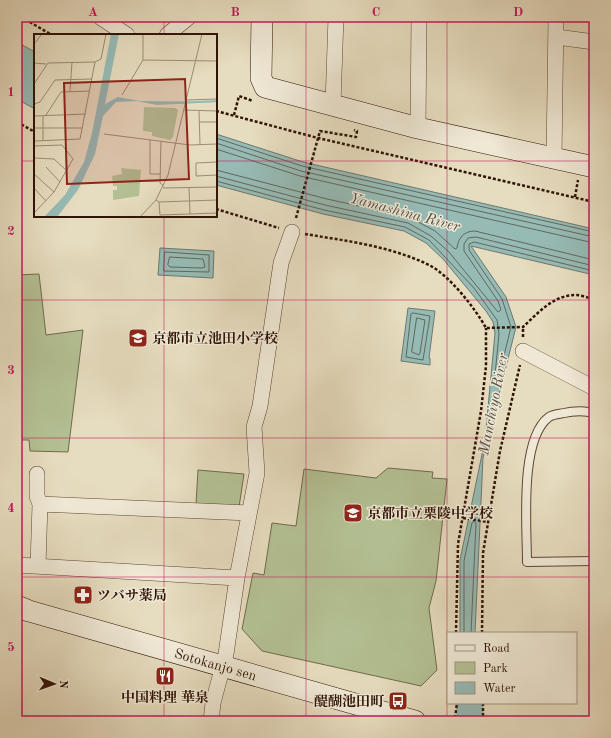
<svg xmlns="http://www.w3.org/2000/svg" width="611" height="738" viewBox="0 0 611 738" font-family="'Old Standard TT','Noto Serif JP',serif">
<rect width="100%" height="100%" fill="#e6dcbf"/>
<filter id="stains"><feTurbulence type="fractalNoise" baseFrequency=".005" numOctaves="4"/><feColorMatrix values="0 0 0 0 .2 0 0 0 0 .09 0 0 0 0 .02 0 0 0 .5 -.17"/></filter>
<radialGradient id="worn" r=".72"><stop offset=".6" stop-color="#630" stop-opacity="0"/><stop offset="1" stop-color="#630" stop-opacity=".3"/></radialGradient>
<path fill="#b3c093" stroke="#716a4c" d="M39,274L46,335L83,330L68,452L30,451L29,440H17V275Z
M388,468L433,472L432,478L447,479L436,581L429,608L437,670L421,686L262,651L242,629L253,573L264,575L272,523L296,526L304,469L376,478Z
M198,470L244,474L239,507L196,504Z"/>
<path fill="#96bbb5" stroke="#6d786f" d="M17,42L35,52V109L17,99Z
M216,134L303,162L594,229V275L471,246L506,297L516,327L483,458L475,633H460V560L485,440L495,333L493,322L486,311L443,259L426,243L404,231L323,214L216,185Z
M160,248L214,251L213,278L158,275Z
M408,308L435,311L429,358H430V365L401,361Z
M461,703H471V721H461Z"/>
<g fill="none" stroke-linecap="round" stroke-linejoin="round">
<path stroke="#62675d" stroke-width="1" d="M216,138L302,166L594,232
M216,143L301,171L594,237
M216,149L300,176L594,243
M216,170L327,199L409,217L435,231L455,249L457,248C458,238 464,231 475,231L594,260
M216,176L325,205L408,223L431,236L449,252L498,312L501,310L498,301L464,251V244L468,238L476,237L594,266
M216,181L324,210L405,227L429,240L474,288L497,320L499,334L495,375L497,377L499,376L511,327L502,299L469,250V244L474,242L594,271
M165,252L209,255V272L164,271Z
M170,257L203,259L205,267L202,268L170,267L168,265Z
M413,313L430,316L423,360L406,357L411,314Z
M417,318L425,320L420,353L419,355L412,352Z
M464,633V561L472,523L474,521L476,523L471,633"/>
<path stroke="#96bbb5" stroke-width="27" d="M469,703L471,721"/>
<defs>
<path id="lane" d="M594,414C587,410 572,411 564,413C560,414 553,414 549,417C519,439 527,527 527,562L594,561"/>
<path id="street" d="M100,17L127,35
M167,35L189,17
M557,37L594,42
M333,104L336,17
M418,128L419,17
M554,158L556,17
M523,351L594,388
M37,474V496L40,504
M17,565L237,578
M38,566L40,504L249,513
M211,721L213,703L226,654L237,578L257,473L254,427L260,406L281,263L292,232"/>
<g id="secondary">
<path d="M262,17L261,78L265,87L418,128L594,167"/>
<path id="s1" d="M17,606L29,611L415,721"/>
</g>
</defs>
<use href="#lane" stroke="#5d4534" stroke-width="10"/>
<use href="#street" stroke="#5d4534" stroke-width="16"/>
<use href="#secondary" stroke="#2f1305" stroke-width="22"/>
<path stroke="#2f1305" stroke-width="2.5" stroke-dasharray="3 2" stroke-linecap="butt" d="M21,17L52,35
M216,111L318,138L594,202
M234,115L239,96L253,101
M17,122L35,132
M575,197L578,180
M216,209L279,228
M296,218L320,131L356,137L357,131L354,130
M305,234C347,241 390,246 429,265C449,275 475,308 486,328L523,327C538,313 553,295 576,295C581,295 588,298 594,299
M523,337V327
M463,518L488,522
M456,633L458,544L481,411L486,366V328
M482,633L483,553L500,451L520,365
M483,703V721
M455,718L457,703"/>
<use href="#lane" stroke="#efe8d5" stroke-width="8"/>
<use href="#street" stroke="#efe8d5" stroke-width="15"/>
<use href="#secondary" stroke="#efe8d5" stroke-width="21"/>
</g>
<path fill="none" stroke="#c2185b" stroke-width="1" stroke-opacity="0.55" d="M164,17V35M306,17V721M447,17V721M17,161H35M216,161H594M164,216V721M17,300H594M17,438H594M17,577H594"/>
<defs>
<symbol id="school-square" viewBox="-11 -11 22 22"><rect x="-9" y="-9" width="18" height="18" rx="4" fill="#8f2418" stroke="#efe8d5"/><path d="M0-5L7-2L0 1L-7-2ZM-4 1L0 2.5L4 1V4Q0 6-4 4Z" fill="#fff"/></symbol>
<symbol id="pharmacy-square" viewBox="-11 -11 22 22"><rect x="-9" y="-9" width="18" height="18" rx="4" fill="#8f2418" stroke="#efe8d5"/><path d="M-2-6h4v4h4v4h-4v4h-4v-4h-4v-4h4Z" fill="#fff"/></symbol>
<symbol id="restaurant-square" viewBox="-11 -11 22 22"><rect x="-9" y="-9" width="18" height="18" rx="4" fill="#8f2418" stroke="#efe8d5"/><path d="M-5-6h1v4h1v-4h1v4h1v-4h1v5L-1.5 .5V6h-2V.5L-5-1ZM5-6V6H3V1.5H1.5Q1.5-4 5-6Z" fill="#fff"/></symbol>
<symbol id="bus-square" viewBox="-11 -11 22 22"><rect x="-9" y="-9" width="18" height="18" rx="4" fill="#8f2418" stroke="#efe8d5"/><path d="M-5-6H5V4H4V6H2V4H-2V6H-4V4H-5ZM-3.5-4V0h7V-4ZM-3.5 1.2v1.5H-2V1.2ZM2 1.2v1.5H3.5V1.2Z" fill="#fff"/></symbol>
</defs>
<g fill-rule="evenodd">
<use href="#school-square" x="127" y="327" width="22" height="22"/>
<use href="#school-square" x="342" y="502" width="22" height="22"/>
<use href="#pharmacy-square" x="72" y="584" width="22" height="22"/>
<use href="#restaurant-square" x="154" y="665" width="22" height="22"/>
<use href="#bus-square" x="387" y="690" width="22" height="22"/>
</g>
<g text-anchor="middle" stroke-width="3" stroke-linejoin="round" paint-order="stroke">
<g font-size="14" font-weight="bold" fill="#2f1305" stroke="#efe8d5" text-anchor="start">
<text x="152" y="343">京都市立池田小学校</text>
<text x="367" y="518">京都市立栗陵中学校</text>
<text x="97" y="600">ツバサ薬局</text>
<text x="165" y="702" text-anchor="middle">中国料理 華泉</text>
<text x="384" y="706" text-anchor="end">醍醐池田町</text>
</g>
<g font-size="14" fill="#2f1305" stroke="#efe8d5">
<text dy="5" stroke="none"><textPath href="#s1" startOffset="207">Sotokanjo sen</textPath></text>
</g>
<g font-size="15" font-style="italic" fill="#534e43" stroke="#efe8d5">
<text transform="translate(405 212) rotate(15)" y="5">Yamashina River</text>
<text transform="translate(493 404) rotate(-79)" y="5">Manchiyo River</text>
</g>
</g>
<g transform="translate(34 34)">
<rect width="183" height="183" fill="#e6dcbf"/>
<path d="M110,73L141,74L144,76L139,103L136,106L118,102V98L109,97ZM87,134L107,136L105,162L79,166V156H83V152H79L78,142L88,140Z" fill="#b3c093"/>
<path d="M77,0H85L71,70L84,63L106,67L183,68L123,71L103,67L82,68L69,82L61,120L44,156L23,183H10L31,161L50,128L58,99Z" fill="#96bbb5"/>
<path fill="none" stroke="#96bbb5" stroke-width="2" d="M142,69L183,67"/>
<path fill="none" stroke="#9d8c75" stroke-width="1" d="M109,0V26L183,27M0,10L8,0M0,29L12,30M0,50L14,29L61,28L67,25L72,0M36,57L38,28M88,61L109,26M152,66L183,65M0,70L6,68L21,46L58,45M150,76L183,77M165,77L166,111M12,81L27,58L56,57M0,82L52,80M165,88H183M0,94H48M70,100L156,111L183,110M116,106V140H126M0,107L46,105L61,28M9,107V82M127,107L126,149L130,152M0,112L28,111L39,125L20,158L0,179M0,124L20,125L33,137M183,128L162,129V142L183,141M12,133L26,148M0,140L20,158M109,147H126M0,154L12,167M129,154L183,153M155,154L156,180M122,166L125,168L126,181L183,179M125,168L183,166M106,183L122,166L134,141L168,0"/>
<path fill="#8f2418" fill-opacity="0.15" stroke="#8f2418" stroke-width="2" d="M151,45L155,145L33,150L30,49Z"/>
<rect width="183" height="183" fill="none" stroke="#2f1305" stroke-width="2"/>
</g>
<rect width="611" height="738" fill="none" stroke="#e6dcbf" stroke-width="44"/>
<rect x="447" y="632" width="130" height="72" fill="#efe8d5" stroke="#a29382"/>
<rect x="455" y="645" width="20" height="6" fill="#efe8d5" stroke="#a29382"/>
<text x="483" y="652" font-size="12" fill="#2f1305">Road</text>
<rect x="455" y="662" width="20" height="12" fill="#b3c093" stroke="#a29382"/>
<text x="483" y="672" font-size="12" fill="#2f1305">Park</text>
<rect x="455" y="682" width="20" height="12" fill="#96bbb5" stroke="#a29382"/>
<text x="483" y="692" font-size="12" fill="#2f1305">Water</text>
<g transform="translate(54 684) rotate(92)" stroke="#efe8d5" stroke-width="3" paint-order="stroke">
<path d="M0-3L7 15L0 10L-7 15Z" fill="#2f1305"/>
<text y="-6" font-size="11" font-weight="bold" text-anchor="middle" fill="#2f1305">N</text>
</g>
<rect x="22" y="22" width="567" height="694" fill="none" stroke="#c2185b" stroke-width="1.5"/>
<g font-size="13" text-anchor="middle" font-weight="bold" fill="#c2185b">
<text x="93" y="16">A</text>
<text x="235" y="16">B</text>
<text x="376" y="16">C</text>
<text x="518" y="16">D</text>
<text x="11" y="96">1</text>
<text x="11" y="235">2</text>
<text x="11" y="374">3</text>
<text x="11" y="512">4</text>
<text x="11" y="651">5</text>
</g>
<rect width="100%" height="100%" filter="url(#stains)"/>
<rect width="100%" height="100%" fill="url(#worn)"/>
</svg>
